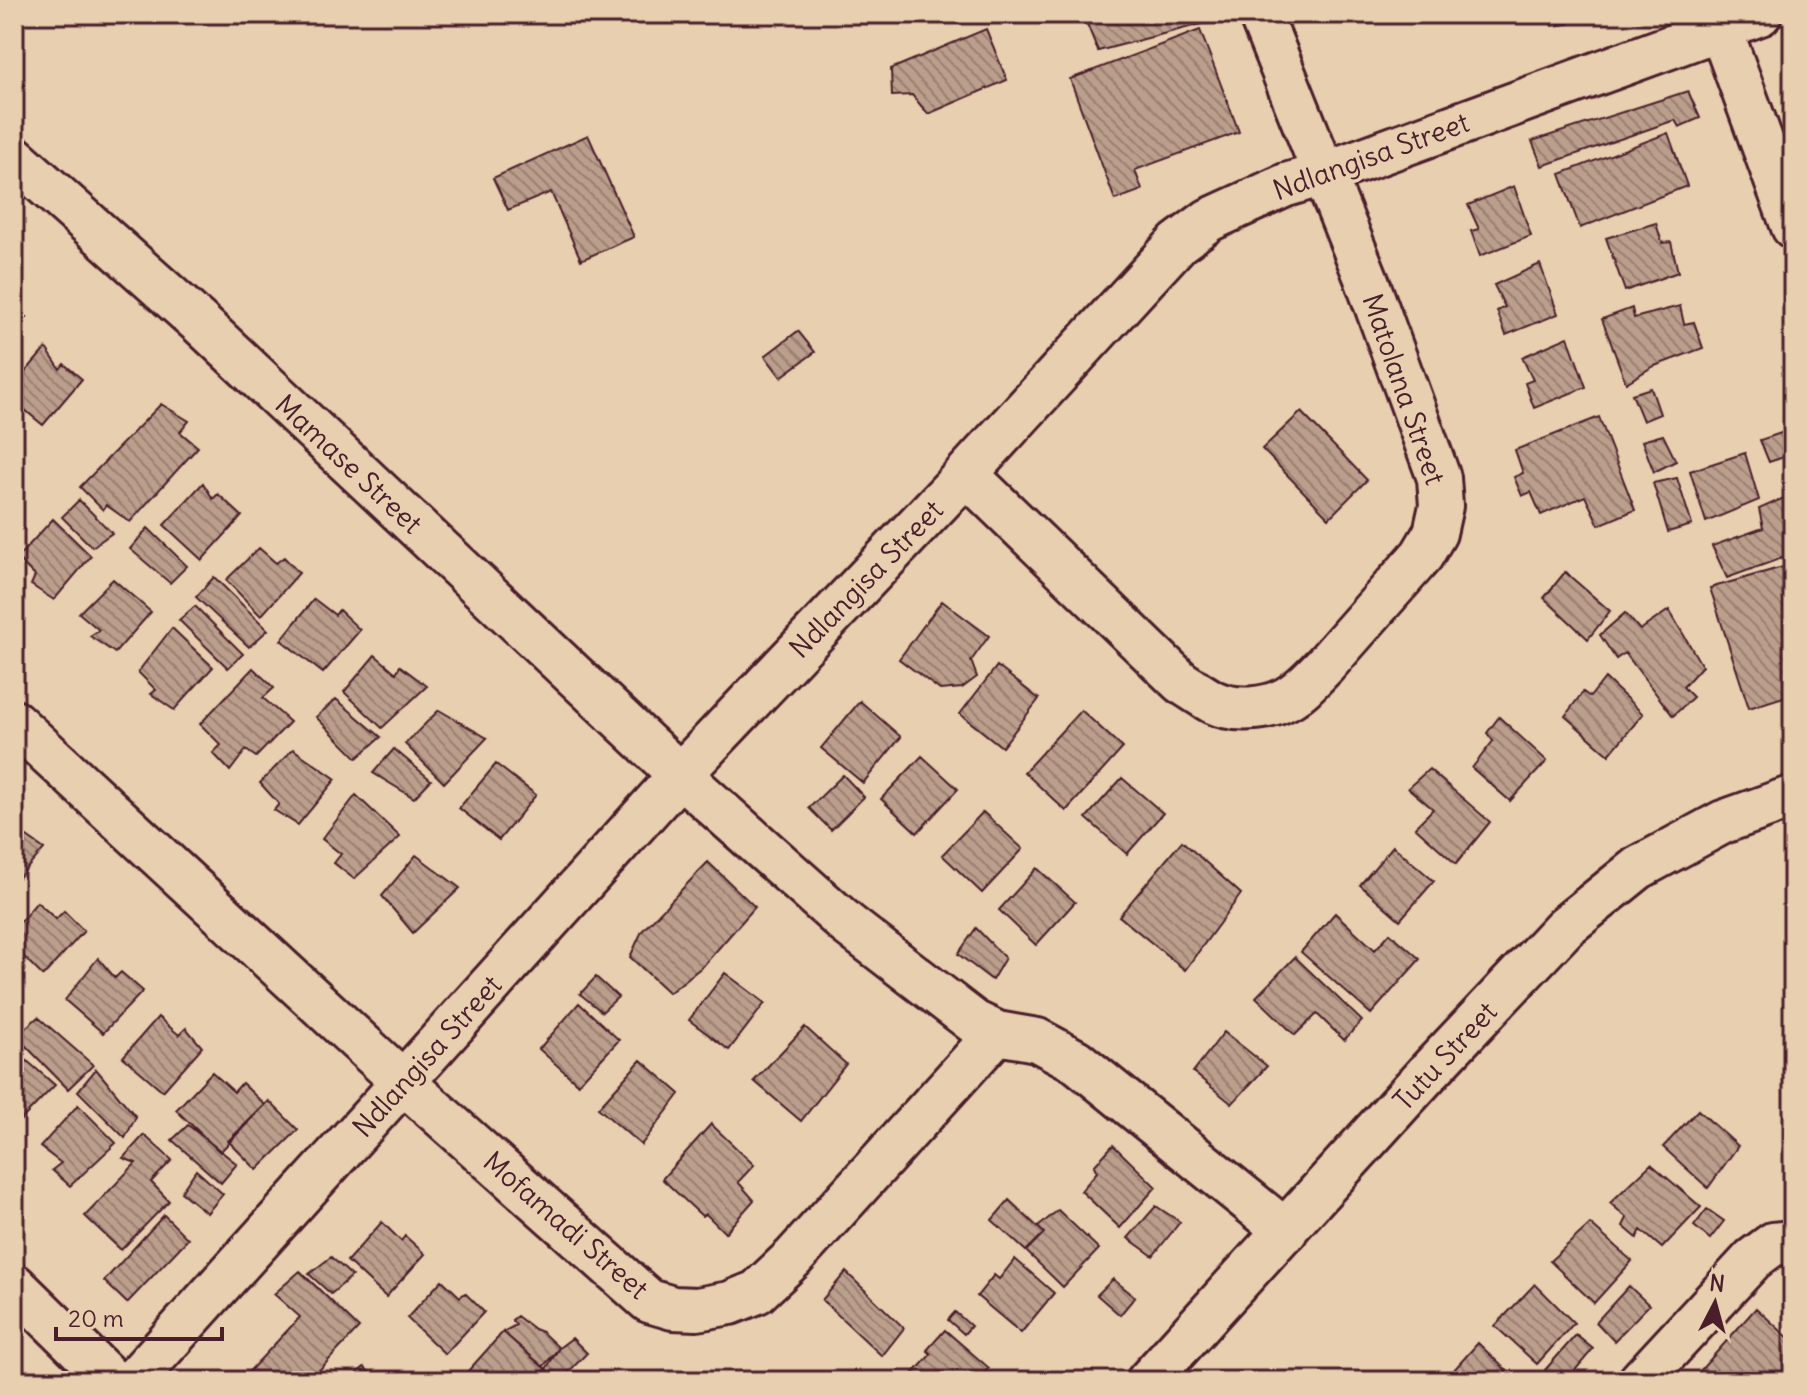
<svg xmlns="http://www.w3.org/2000/svg" width="1807" height="1395" viewBox="0 0 1807 1395" font-family="Delius,sans-serif">
<defs>
<pattern id="building-back-hatch" width="6" height="6" patternUnits="userSpaceOnUse" patternTransform="scale(2)"><rect width="6" height="6" fill="#bb9e8b"/><path d="M-1 5l2 2M0 0l6 6M5-1l2 2" fill="none" stroke="#9a8072"/></pattern>
</defs>
<rect width="100%" height="100%" fill="#e8cfb0"/>
<filter id="ink" filterUnits="userSpaceOnUse"><feTurbulence type="fractalNoise" baseFrequency=".0125" numOctaves="2"/><feDisplacementMap in="SourceGraphic" scale="16" xChannelSelector="R" yChannelSelector="G"/><feConvolveMatrix kernelMatrix="1 2 1 2 8 2 1 2 1" color-interpolation-filters="sRGB"/></filter>
<g filter="url(#ink)">
<path fill="url(#building-back-hatch)" stroke="#4a1f2b" stroke-width="2" d="M1083,14H1219L1221,22L1201,24L1098,51Z
M1546,14H1566L1569,24L1552,26Z
M986,29L1007,80L928,114L912,95L892,96L891,69Z
M1200,30L1239,132L1135,170L1142,190L1115,200L1070,79Z
M1688,91L1700,118L1679,127L1675,120L1542,166L1532,141Z
M1668,133L1687,186L1580,228L1560,174Z
M588,135L634,237L581,260L551,192L508,210L493,178Z
M1514,186L1531,236L1480,256L1471,231L1479,229L1468,205Z
M1656,223L1662,243L1671,242L1678,272L1625,291L1606,238Z
M1540,264L1558,314L1506,335L1497,311L1505,307L1494,285Z
M1680,306L1684,324L1694,322L1703,348L1652,367L1626,383L1602,319L1632,308L1634,318Z
M14,308L27,317L14,334Z
M798,331L815,352L781,377L765,356Z
M1568,337L1586,387L1534,408L1525,383L1533,380L1522,357Z
M46,348L60,369L64,364L82,379L43,425L14,401V385Z
M1651,388L1660,414L1643,421L1632,394Z
M161,404L189,421L180,432L198,447L130,522L106,505L103,510L80,487Z
M1301,412L1367,480L1329,518L1262,449Z
M1599,417L1635,510L1599,525L1585,496L1541,515L1531,492L1522,496L1514,477L1523,473L1515,450Z
M1793,429V454L1769,462L1760,440Z
M1663,435L1676,461L1654,472L1642,441Z
M1745,453L1759,500L1706,522L1690,471Z
M1677,478L1692,525L1668,532L1653,483Z
M203,483L213,499L218,494L242,516L202,560L164,525Z
M1793,494V554L1727,578L1712,546L1763,528L1759,509Z
M79,500L112,533L92,547L62,517Z
M53,519L91,556L54,600L31,585L35,576L17,558Z
M148,528L187,566L170,583L130,549Z
M259,548L276,563L284,557L299,573L261,616L226,580Z
M1793,564V694L1749,708L1710,588Z
M1565,572L1610,611L1588,639L1544,598Z
M214,577L268,630L249,647L196,597Z
M113,579L151,612L115,653L90,636L99,630L79,613Z
M314,599L335,615L339,610L360,630L323,673L281,640Z
M942,601L989,636L971,661L977,677L962,688L940,690L899,659Z
M195,606L243,654L228,668L179,620Z
M1669,610L1702,666L1683,687L1693,697L1673,716L1625,653L1616,659L1600,635L1625,613L1640,630Z
M172,628L213,667L174,710L151,694L156,690L138,672Z
M375,655L396,673L400,666L427,686L382,728L344,692Z
M997,666L1039,699L1002,747L960,714Z
M253,668L274,688L263,698L290,722L256,757L246,750L230,771L213,753L221,745L200,724Z
M1605,678L1643,714L1609,755L1565,716L1583,692L1590,697Z
M336,699L381,737L357,758L316,717Z
M860,701L901,737L863,783L821,748Z
M439,710L487,738L444,783L405,744Z
M1081,710L1123,748L1066,811L1024,772Z
M1499,717L1547,761L1510,801L1472,768L1493,741L1487,733Z
M293,749L336,779L298,825L274,810L279,804L260,783Z
M394,749L431,780L414,798L373,773Z
M922,756L958,789L917,833L881,799Z
M496,764L536,795L499,840L459,808Z
M1429,769L1490,822L1456,864L1415,827L1433,809L1408,788Z
M843,775L864,797L831,830L809,808Z
M1122,778L1163,813L1127,854L1086,818Z
M356,795L400,837L354,879L334,863L341,854L322,839Z
M983,812L1023,849L982,893L942,855Z
M14,828L44,849L14,883Z
M1182,841L1241,894L1185,970L1119,916Z
M1393,846L1434,881L1400,920L1360,885Z
M416,855L460,888L413,933L382,896Z
M708,862L755,907L703,966L669,993L630,957L642,931Z
M1037,868L1075,902L1036,945L999,910Z
M37,902L56,919L64,911L84,931L43,976L14,947V929Z
M1335,913L1375,950L1390,933L1420,959L1371,1014L1301,952Z
M976,928L1005,958L992,980L958,954Z
M1295,957L1362,1021L1344,1040L1317,1014L1295,1035L1256,997Z
M98,958L115,978L121,972L143,991L103,1033L65,1000Z
M725,973L765,1003L729,1050L689,1020Z
M596,977L618,997L602,1012L580,994Z
M579,1003L619,1040L578,1084L539,1049Z
M38,1017L93,1065L68,1089L16,1036Z
M158,1017L179,1035L186,1028L202,1047L163,1091L123,1057Z
M805,1027L846,1064L801,1121L754,1081Z
M1224,1032L1267,1066L1232,1104L1193,1072Z
M18,1053L55,1085L14,1127V1057Z
M641,1060L680,1094L641,1145L598,1108Z
M96,1069L136,1117L125,1138L78,1091Z
M212,1072L234,1092L242,1083L265,1105L220,1152L176,1110Z
M269,1101L298,1130L257,1170L228,1141Z
M78,1105L116,1143L70,1186L52,1170L61,1163L40,1147Z
M1698,1110L1738,1146L1708,1188L1663,1147Z
M711,1124L754,1165L738,1182L754,1200L725,1233L706,1214L702,1216L662,1179Z
M188,1125L237,1164L221,1183L172,1140Z
M144,1135L172,1160L151,1182L169,1201L121,1250L85,1216L136,1163L123,1158Z
M1113,1145L1156,1187L1120,1228L1081,1191L1097,1172L1094,1166Z
M1651,1164L1701,1207L1662,1248L1641,1230L1637,1238L1623,1226L1627,1218L1610,1203Z
M196,1170L223,1194L207,1213L181,1192Z
M1009,1200L1044,1233L1026,1251L992,1220Z
M1156,1206L1180,1222L1153,1256L1128,1238Z
M1707,1209L1724,1221L1710,1239L1694,1226Z
M1058,1210L1099,1249L1063,1287L1026,1251L1044,1233L1038,1227Z
M164,1215L188,1239L127,1303L104,1281Z
M382,1222L401,1241L405,1236L425,1254L386,1297L347,1261Z
M1590,1224L1632,1261L1594,1303L1550,1261Z
M331,1257L352,1276L331,1294L309,1274Z
M1015,1259L1054,1293L1021,1333L977,1296L994,1275L999,1279Z
M300,1271L359,1328L309,1381H243L242,1379L300,1317L274,1294Z
M846,1272L904,1328L882,1356L822,1300Z
M1113,1279L1135,1297L1120,1315L1097,1295Z
M442,1280L460,1297L465,1293L484,1312L445,1354L407,1318Z
M1535,1284L1574,1323L1537,1364L1495,1326Z
M1629,1286L1649,1305L1614,1341L1596,1322Z
M1756,1308L1793,1342V1381H1691Z
M955,1312L971,1326L964,1334L948,1320Z
M517,1316L534,1329L542,1332L559,1348L543,1367L503,1332L516,1325L512,1320Z
M945,1330L989,1368L977,1381H922L913,1374L931,1354L927,1350Z
M503,1332L546,1369L534,1381H459Z
M1576,1335L1593,1349L1566,1381H1557L1545,1370Z
M572,1338L587,1353L560,1381L546,1369L559,1348Z
M1478,1343L1516,1380L1515,1381H1444Z
M364,1367L378,1381H348Z"/>
<g fill="none" stroke-linecap="round" stroke-linejoin="round">
<defs>
<path id="minor" d="M1715,14L1793,227
M14,157L200,323L680,775L847,924L974,1022L997,1033L1037,1040L1076,1061L1286,1231
M966,474L1181,682C1191,688 1202,696 1213,702C1234,712 1266,710 1286,699C1301,691 1313,677 1325,665L1422,555L1435,533L1441,506L1439,478L1366,278L1260,14
M14,722L403,1082L649,1301L673,1308L697,1309L730,1303L757,1292L793,1258L997,1033
M14,1285L112,1381
M133,1381L680,775L966,474L1178,243L1209,220L1286,185L1323,174L1760,14
M1148,1381L1433,1067L1565,927L1638,868L1723,822L1793,797
M1640,1381L1753,1259L1773,1244L1793,1242"/>
</defs>
<use href="#minor" stroke="#4a1f2b" stroke-width="48"/>
<use href="#minor" stroke="#e8cfb0" stroke-width="42"/>
</g>
</g>
<g text-anchor="middle" stroke-width="7" stroke-linejoin="round" paint-order="stroke">
<g font-size="28" fill="#4a1f2b" stroke="#e8cfb0">
<text transform="translate(1371 156) rotate(-20)" y="10">Ndlangisa Street</text>
<text transform="translate(1404 389) rotate(71)" y="10">Matolana Street</text>
<text transform="translate(349 464) rotate(43)" y="10">Mamase Street</text>
<text transform="translate(866 579) rotate(-46)" y="10">Ndlangisa Street</text>
<text transform="translate(427 1056) rotate(-48)" y="10">Ndlangisa Street</text>
<text transform="translate(1445 1056) rotate(-47)" y="10">Tutu Street</text>
<text transform="translate(566 1225) rotate(41)" y="10">Mofamadi Street</text>
</g>
</g>
<rect width="1807" height="1395" fill="none" stroke="#e8cfb0" stroke-width="48"/>
<rect x="24" y="24" width="1759" height="1347" fill="none" stroke="#4a1f2b" stroke-width="3" filter="url(#ink)"/>
<g transform="translate(1715 1303) rotate(6)" stroke="#e8cfb0" stroke-width="6" paint-order="stroke">
<path d="M0-6L14 30L0 20L-14 30Z" fill="#4a1f2b"/>
<text y="-12" font-size="22" font-weight="bold" text-anchor="middle" fill="#4a1f2b">N</text>
</g>
<path d="M56 1327v12h166v-12" fill="none" stroke="#4a1f2b" stroke-width="4"/>
<text x="68" y="1327" font-size="24" fill="#4a1f2b" stroke="#e8cfb0" stroke-width="6" paint-order="stroke">20 m</text>
</svg>
